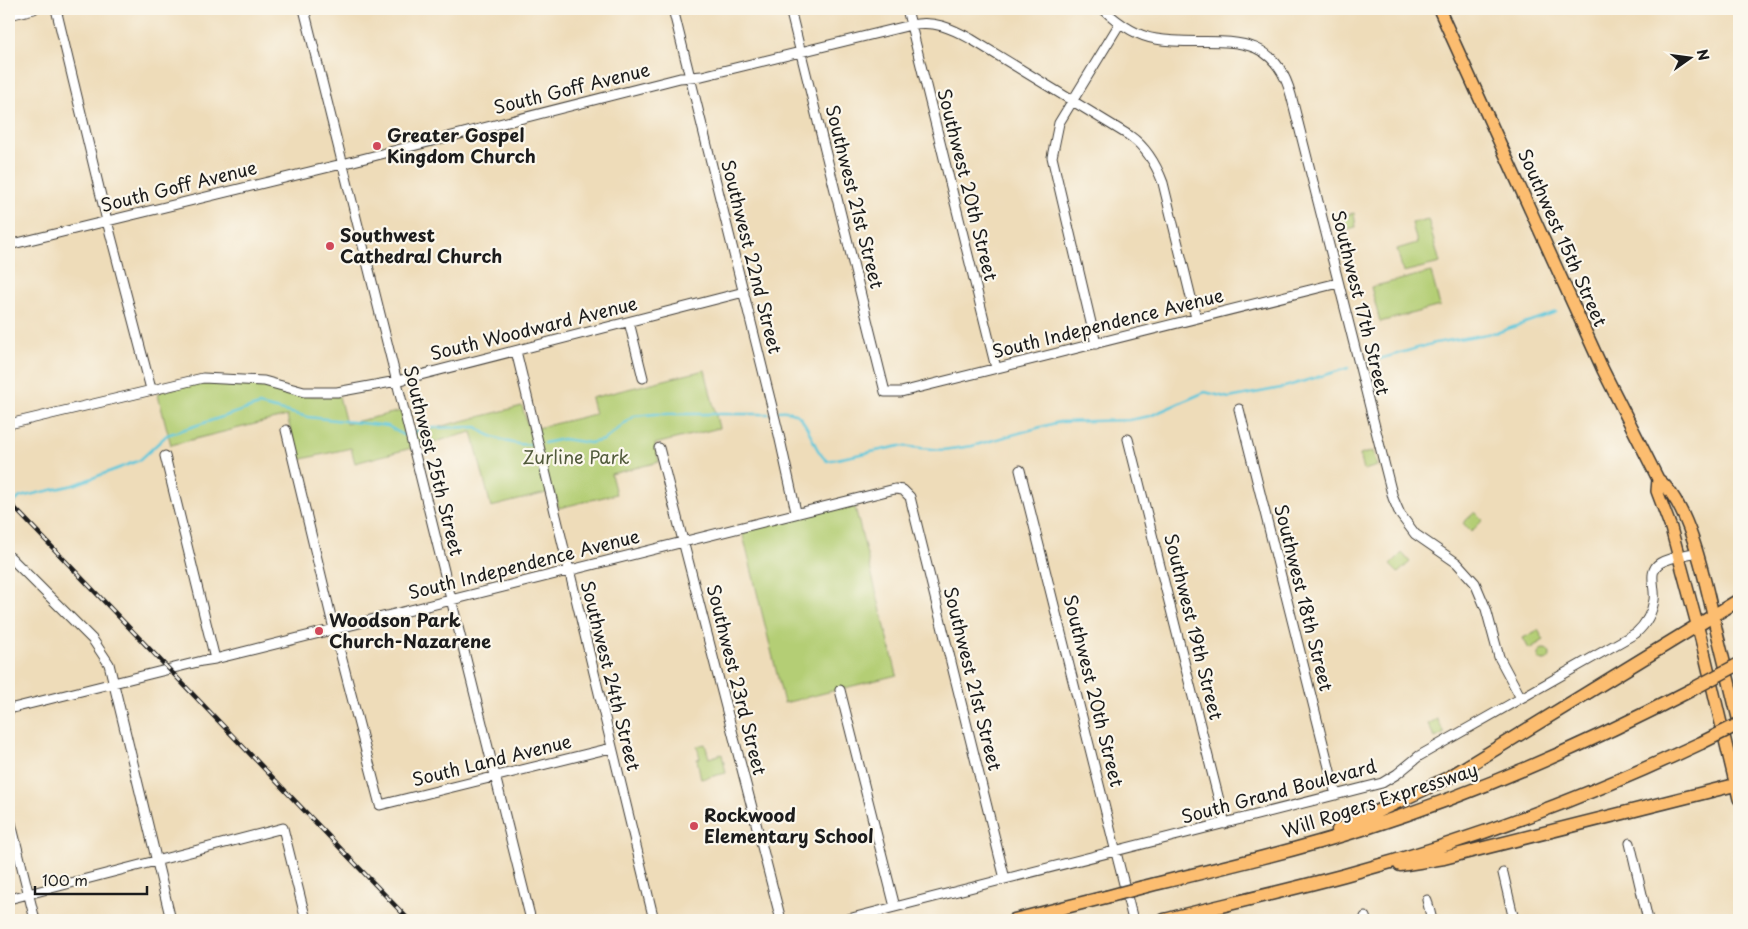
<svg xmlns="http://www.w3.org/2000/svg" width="1748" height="929" viewBox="0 0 1748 929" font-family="'Playpen Sans',sans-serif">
<rect width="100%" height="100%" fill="#fbf7ec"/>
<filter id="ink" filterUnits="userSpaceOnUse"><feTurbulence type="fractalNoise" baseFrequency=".02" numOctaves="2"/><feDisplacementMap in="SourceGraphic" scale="10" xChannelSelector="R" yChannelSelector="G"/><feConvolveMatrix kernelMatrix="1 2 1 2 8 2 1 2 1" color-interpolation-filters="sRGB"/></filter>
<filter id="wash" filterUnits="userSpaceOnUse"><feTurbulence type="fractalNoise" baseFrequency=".0096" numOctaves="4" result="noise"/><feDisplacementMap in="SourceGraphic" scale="20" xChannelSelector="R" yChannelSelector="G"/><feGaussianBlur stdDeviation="1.12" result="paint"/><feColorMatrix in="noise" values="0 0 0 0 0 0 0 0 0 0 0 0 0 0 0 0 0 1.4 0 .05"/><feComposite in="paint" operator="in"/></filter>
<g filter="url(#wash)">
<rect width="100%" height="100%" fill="#eedcb9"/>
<path fill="#b4ce74" stroke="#687548" d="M1354,213L1356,227L1344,230L1339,217Z
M1428,219L1440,263L1403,272L1397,249L1417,243L1412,223Z
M1431,272L1440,306L1380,322L1371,287Z
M705,370L719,428L655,444L659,462L611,474L616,494L559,508L554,491L491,507L472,432L355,463L351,448L298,460L287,416L171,445L158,395L161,391L206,381L257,384L313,396H339L346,424L401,411L407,435L522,406L529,430L595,414L591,398Z
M1373,451L1377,466L1364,470L1360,455Z
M854,503L897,675L784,703L742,531Z
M1475,512L1483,520L1471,532L1463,523Z
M1402,553L1410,562L1398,573L1390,565Z
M1538,630L1544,640L1529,649L1523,638Z
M1538 655a6 6 0 1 1 12 0a6 6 0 1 1-12 0Z
M1437,719L1445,733L1435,738L1428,724Z
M705,744L709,758L722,754L726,773L701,779L697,759L700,758L697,746Z"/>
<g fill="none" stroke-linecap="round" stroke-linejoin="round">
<path stroke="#5fc7db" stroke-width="2.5" d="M1369,362L1435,343L1499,332L1556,312
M779,411C811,407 808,446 827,461L900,446L943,450L972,446L1059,422L1129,420L1150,416L1205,392L1229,398L1281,388L1348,368
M544,443L563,439L590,443L604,440L634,416L655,414H768
M9,508L20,497L74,485L140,460L167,435L259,405L308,417L388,426L403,435L428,428L477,427C484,436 519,447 530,444"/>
</g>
</g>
<g filter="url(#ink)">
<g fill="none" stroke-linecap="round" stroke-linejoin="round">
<defs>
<path id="minor" d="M56,9L107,221L151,389
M304,9L531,920
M673,9L779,435L796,512
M790,9L885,392H901L1338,283
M907,9L996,368
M1103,9C1118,23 1136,36 1156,39C1211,49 1271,21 1291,95L1393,498L1400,514L1415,534L1457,563L1475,583L1486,609L1499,657L1521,698
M9,15L34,9
M9,245L342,164L680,78L702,76L911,25C934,20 951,28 971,39L1130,136C1147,148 1156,164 1163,183L1196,318
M629,322L643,378
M1096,344L1052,157L1059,123L1120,23
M516,351L654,920
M1239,409L1336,795
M9,424L203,378L264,381L304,392H337L397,381L744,292
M286,430L334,629L380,805L611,748
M1128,439L1225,824
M659,448L781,920
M165,456L215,659
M1020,470L1133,920
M10,557L93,640L109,664L171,920
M840,690L895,907
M9,709L202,661L215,659L895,489L903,490L910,497L1005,879
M9,815L35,920
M1630,843L1648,920
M1503,873L1514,920
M9,899L283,828L306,920
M1427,900L1432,920
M1365,917L1366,920
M844,920L1382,783L1397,774L1419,756L1636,633C1646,624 1652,613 1654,600C1656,588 1647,571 1660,563C1670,557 1685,555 1697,552"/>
<path id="major" d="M1439,9L1603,370L1658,479C1692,505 1708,595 1718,637C1725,665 1732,694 1739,722
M1658,479L1657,491L1671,528L1701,639L1739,799"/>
<path id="highway" d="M1338,830L1448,778L1739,600
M1400,865L1444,858L1739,784
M1143,887C1217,869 1293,851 1366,828C1479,792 1586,745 1691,690
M1014,920L1106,897
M1164,920C1224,905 1285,891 1345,875C1467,842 1587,797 1701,743"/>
</defs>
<use href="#minor" stroke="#3c3934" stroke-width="11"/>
<use href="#major" stroke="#3c3934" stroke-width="14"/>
<use href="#highway" stroke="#3c3934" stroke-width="15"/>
<use href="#minor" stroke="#fff" stroke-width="9"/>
<use href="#major" stroke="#fcbd6f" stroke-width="11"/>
<use href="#highway" stroke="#fcbd6f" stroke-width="12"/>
<defs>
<path id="rail" d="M9,502L409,920"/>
</defs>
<use href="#rail" stroke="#1c1c1c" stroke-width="4.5"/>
<use href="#rail" stroke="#fbf7ec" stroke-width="2.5" stroke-dasharray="8" stroke-linecap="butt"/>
<defs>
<path id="highway-bridge" d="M1691,690L1739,664
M1701,743L1739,724
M1106,897L1143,887"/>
</defs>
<use href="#highway-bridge" stroke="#3c3934" stroke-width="15" stroke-linecap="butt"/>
<use href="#highway-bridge" stroke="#fcbd6f" stroke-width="12"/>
</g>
</g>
<g fill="#d1495b" stroke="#fbf7ec" stroke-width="2">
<circle cx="377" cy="146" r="5"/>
<circle cx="330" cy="246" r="5"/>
<circle cx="319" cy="631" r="5"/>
<circle cx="694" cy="826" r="5"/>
</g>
<g text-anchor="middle" stroke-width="4.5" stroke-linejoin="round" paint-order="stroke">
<g font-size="18" fill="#1c1c1c" stroke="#fbf7ec">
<text transform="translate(572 89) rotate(-14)" y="6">South Goff Avenue</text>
<text transform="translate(967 185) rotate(76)" y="6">Southwest 20th Street</text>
<text transform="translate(179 187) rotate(-14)" y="6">South Goff Avenue</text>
<text transform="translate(854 197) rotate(76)" y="6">Southwest 21st Street</text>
<text transform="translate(1562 238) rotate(66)" y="6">Southwest 15th Street</text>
<text transform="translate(751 257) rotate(76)" y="6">Southwest 22nd Street</text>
<text transform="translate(1360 303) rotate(76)" y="6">Southwest 17th Street</text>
<text transform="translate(1108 324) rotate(-14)" y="6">South Independence Avenue</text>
<text transform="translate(534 329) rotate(-14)" y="6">South Woodward Avenue</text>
<text transform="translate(433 461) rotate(76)" y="6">Southwest 25th Street</text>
<text transform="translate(524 565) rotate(-14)" y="6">South Independence Avenue</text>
<text transform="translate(1303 598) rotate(76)" y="6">Southwest 18th Street</text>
<text transform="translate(1193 627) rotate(76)" y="6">Southwest 19th Street</text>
<text transform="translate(610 676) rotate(76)" y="6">Southwest 24th Street</text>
<text transform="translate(972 679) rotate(76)" y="6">Southwest 21st Street</text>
<text transform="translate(736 680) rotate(76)" y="6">Southwest 23rd Street</text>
<text transform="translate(1093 691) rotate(76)" y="6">Southwest 20th Street</text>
<text transform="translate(492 761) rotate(-14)" y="6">South Land Avenue</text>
<text transform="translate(1279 792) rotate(-15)" y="6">South Grand Boulevard</text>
<text transform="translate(1380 801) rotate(-18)" y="6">Will Rogers Expressway</text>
</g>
<g font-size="18" font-weight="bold" fill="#1c1c1c" stroke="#fbf7ec" text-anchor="start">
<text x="387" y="142">Greater Gospel<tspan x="387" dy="21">Kingdom Church</tspan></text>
<text x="340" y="242">Southwest<tspan x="340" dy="21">Cathedral Church</tspan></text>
<text x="329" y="627">Woodson Park<tspan x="329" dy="21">Church-Nazarene</tspan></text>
<text x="704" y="822">Rockwood<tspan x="704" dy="21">Elementary School</tspan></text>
</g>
<g font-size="18" fill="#515a3b" stroke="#fbf7ec">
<text x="576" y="464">Zurline Park</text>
</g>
</g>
<rect width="1748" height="929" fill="none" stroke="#fbf7ec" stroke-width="30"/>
<g transform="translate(1690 58) rotate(76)" stroke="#fbf7ec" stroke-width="4" paint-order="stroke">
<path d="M0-4L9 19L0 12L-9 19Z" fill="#1c1c1c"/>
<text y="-8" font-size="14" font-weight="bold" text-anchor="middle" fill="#1c1c1c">N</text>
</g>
<path d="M35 886v8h112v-8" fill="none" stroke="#1c1c1c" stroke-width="2.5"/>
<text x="42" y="886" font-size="15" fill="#1c1c1c" stroke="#fbf7ec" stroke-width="4" paint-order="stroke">100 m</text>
</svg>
